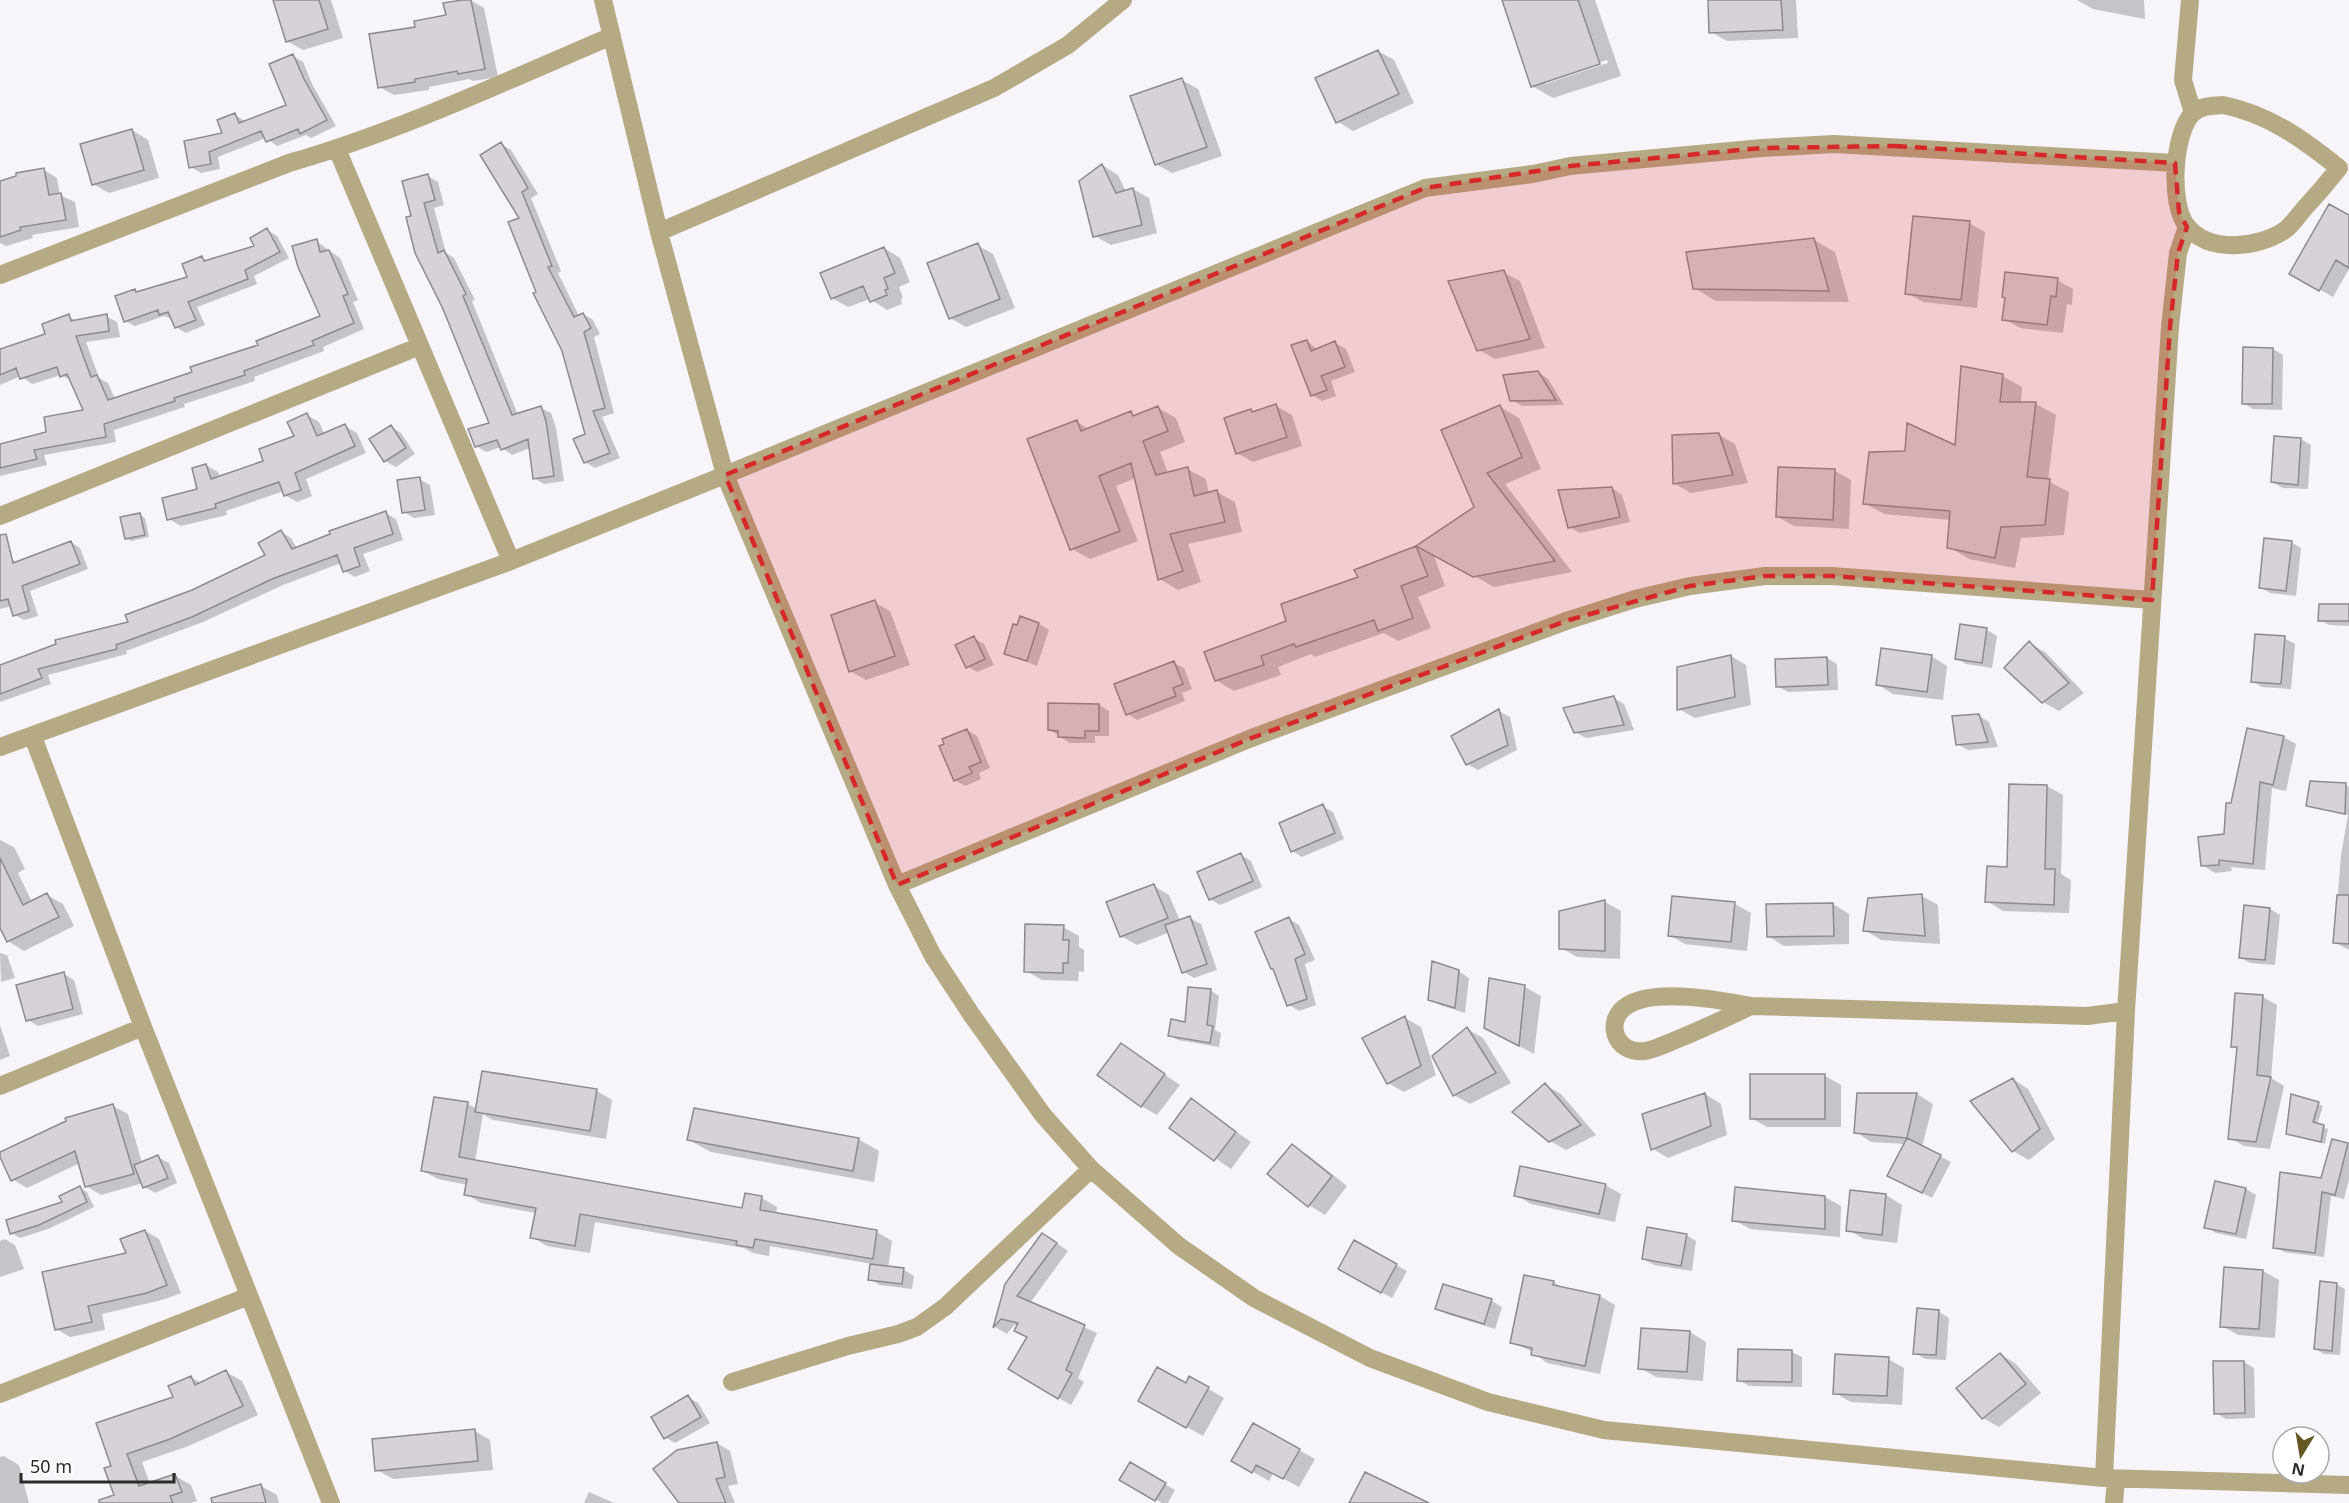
<svg xmlns="http://www.w3.org/2000/svg" width="2349" height="1503" viewBox="0 0 2349 1503" font-family="'Noto Sans',sans-serif">
<rect width="100%" height="100%" fill="#f8f5fa"/>
<path fill="#0003" fill-rule="evenodd" d="M274,0H331L343,38L303,50L287,41Z
M470,0L484,8L498,77L473,81L469,79L429,87V90L394,95L379,87L417,28L447,16Z
M1503,0H1595L1621,76L1553,98L1532,86ZM1607,60L1608,63L1545,84V81Z
M1709,0H1796L1798,38L1727,41L1711,32Z
M2077,0H2144L2145,19L2093,9Z
M1378,51L1394,60L1414,103L1353,131L1337,121Z
M293,56L303,62L313,86L336,126L311,138L306,135L277,146L266,138L218,157L220,169L201,173L191,167L224,134L235,115L246,122L288,106Z
M1182,80L1198,89L1222,156L1172,173L1156,164Z
M132,130L148,140L159,178L109,193L93,184Z
M501,144L511,150L538,194L531,198L561,271L558,273L579,316L583,314L593,320L600,334L594,337L614,413L602,417L620,458L595,468L585,462L587,435L564,350L538,292Z
M1102,165L1118,175L1126,192L1133,189L1149,198L1157,233L1111,245L1095,236Z
M44,170L57,178L60,195L75,202L79,227L32,235L33,238L6,246L0,243V183Z
M428,176L438,182L444,205L434,208L446,253L454,258L475,300L472,301L518,415L541,408L551,413L556,428L564,481L544,484L534,478L530,448L512,455L501,447L486,452L476,446L491,424L413,217Z
M2349,217V269L2333,297L2291,274Z
M1969,223L1985,232L1977,308L1923,302L1907,293Z
M267,230L277,236L289,258L254,276L257,284L197,307L205,325L186,333L176,327L173,319L164,316L135,326L125,321L135,291L139,293L189,278L202,258L208,261L256,247Z
M1814,240L1835,252L1849,302L1716,301L1694,288Z
M316,241L340,258L358,300L353,302L364,329L323,347L324,351L254,377L255,381L184,404L185,407L114,430L116,442L44,455L47,465L0,476V445L48,433L85,411L72,381L61,375L32,384L21,376L0,385V350L47,335L68,316L77,321L106,316L117,322L120,337L86,342L99,378L108,383L115,399L194,373L322,317Z
M977,245L993,254L1015,308L966,327L950,318Z
M884,248L900,258L910,282L899,287L903,298L901,299L902,304L887,310L870,299L848,307L832,298Z
M1503,272L1520,281L1545,348L1495,359L1479,350Z
M2057,280L2073,289L2072,305L2067,304L2063,333L2020,328L2004,319Z
M1307,341L1318,350L1335,343L1346,349L1355,372L1331,381L1336,396L1322,401L1312,395Z
M2273,349L2283,355L2282,410L2253,409L2243,403Z
M1538,372L1548,379L1564,405L1522,406L1512,400Z
M2002,376L2022,387L2021,404H2036L2056,415L2048,481L2069,492L2064,535L2021,538L2015,568L1969,559L1949,547L1951,520L1884,514L1864,503L1907,453L1956,448Z
M1276,406L1292,415L1302,446L1253,462L1237,453L1250,411L1254,413Z
M1499,406L1519,418L1541,469L1505,484L1572,572L1494,587L1433,553L1445,586L1418,597L1431,628L1398,641L1384,633L1315,657L1311,654L1278,667L1281,675L1234,691L1216,680L1288,622L1360,578L1356,570L1417,547L1476,508Z
M1158,408L1176,418L1185,442L1160,452L1168,473L1187,469L1206,479L1209,494L1217,492L1235,502L1242,532L1188,544L1201,582L1178,590L1160,579L1136,478L1116,486L1138,541L1090,559L1072,549L1077,422L1089,429L1131,413L1136,416Z
M307,415L319,422L325,435L345,426L357,433L366,453L306,479L312,496L297,502L285,495L284,491L226,511L227,515L181,526L169,519L199,490L206,465L218,472L220,478L265,462L296,437Z
M391,427L401,433L415,454L396,467L385,461Z
M1719,435L1735,444L1748,483L1691,493L1675,484Z
M2301,439L2311,445L2308,489L2283,488L2272,482Z
M1835,471L1851,480L1849,529L1794,526L1778,517Z
M419,479L430,485L435,515L414,518L404,512Z
M1612,488L1622,495L1630,522L1580,533L1569,527Z
M385,513L396,519L403,540L363,554L370,571L355,577L344,571L341,563L283,585L203,622L126,651L127,654L48,675L51,684L0,702V667L130,623L267,556L281,532L291,538L297,548Z
M140,515L145,518L149,537L131,541L126,538Z
M71,542L80,548L88,569L30,591L38,616L24,620L15,615L12,606L0,609V562L11,559L18,563Z
M2291,542L2301,548L2296,596L2270,593L2260,587Z
M874,602L890,611L910,665L866,680L850,671Z
M2349,606V626L2329,625L2320,620Z
M1039,624L1049,630L1037,666L1005,653L1018,627Z
M1961,626L1987,630L1997,636L1992,668L1966,664L1956,658Z
M974,638L984,644L994,665L977,672L967,666Z
M2284,638L2295,644L2291,689L2262,687L2252,681Z
M2029,643L2045,652L2084,693L2059,711L2043,702Z
M1731,656L1746,665L1751,705L1695,718L1679,709Z
M1931,656L1947,666L1943,700L1893,694L1877,684Z
M1827,658L1837,664L1838,690L1788,692L1777,686Z
M1174,663L1184,668L1192,689L1182,693L1185,701L1137,720L1128,714Z
M1614,698L1624,704L1634,730L1586,738L1575,732Z
M1099,705L1109,711V736H1095V743H1070L1050,730Z
M1499,711L1510,717L1517,750L1478,770L1467,764Z
M1979,716L1989,722L1998,747L1968,750L1957,744Z
M967,730L977,736L990,768L979,773L981,779L965,786L955,780Z
M2283,737L2296,744L2286,791L2272,788L2265,870L2231,867L2232,871L2215,873L2202,865L2225,836L2232,805Z
M2346,785L2349,787V950L2334,942L2341,855L2348,815L2308,805Z
M2047,786L2063,795L2061,874L2071,880L2069,913L2003,911L1987,901L2009,869Z
M1322,806L1333,812L1344,839L1302,857L1292,851Z
M0,840L14,847L25,869L18,873L32,902L47,895L63,904L74,926L24,951L8,941L0,925Z
M1241,855L1251,861L1262,887L1220,905L1210,899Z
M1154,886L1169,895L1180,921L1190,918L1201,924L1217,970L1194,978L1184,972L1170,932L1137,945L1121,936Z
M1922,896L1938,905L1940,944L1881,940L1865,930Z
M1673,897L1735,904L1751,913L1747,951L1685,944L1669,935Z
M1605,902L1621,911L1620,959L1577,957L1561,948Z
M1833,904L1849,914V944L1784,946L1768,936Z
M2245,907L2270,909L2280,915L2275,965L2250,963L2240,957Z
M1289,919L1299,925L1315,960L1305,964L1316,1005L1299,1011L1289,1005Z
M1063,927L1079,936V947L1084,950V972L1079,971L1078,981L1042,980L1026,971Z
M0,953L7,955L15,978L1,982Z
M1458,971L1469,978L1465,1013L1440,1005L1430,999Z
M64,974L74,980L83,1014L38,1026L28,1020Z
M1490,980L1525,987L1541,996L1534,1054L1501,1036Z
M1210,990L1219,996L1215,1030L1221,1033L1219,1047L1178,1040L1169,1035L1187,1024Z
M2263,997L2277,1005L2271,1078L2284,1086L2270,1149L2244,1146L2230,1138L2238,1049L2233,1046Z
M1405,1018L1421,1027L1436,1075L1404,1092L1388,1083Z
M0,1025L10,1056L0,1060Z
M1467,1029L1483,1038L1511,1083L1470,1104L1454,1095Z
M1122,1045L1180,1085L1157,1115L1141,1106Z
M1825,1076L1841,1085V1127H1767L1751,1118Z
M2013,1079L2028,1089L2055,1139L2029,1160L2013,1151L1972,1102Z
M1545,1085L1561,1094L1596,1135L1566,1150L1550,1141Z
M597,1091L612,1100L606,1139L493,1120L483,1114L475,1161L744,1210L746,1195L762,1198L777,1207L776,1214L877,1232L892,1241L888,1268L904,1270L914,1276L912,1289L880,1285L870,1279L872,1264L770,1246L769,1256L753,1253L744,1248L595,1222L590,1253L547,1246L532,1237L536,1213L481,1203L466,1194L468,1185L438,1179L423,1171L435,1098L468,1104L477,1109Z
M1705,1094L1721,1104L1727,1135L1668,1158L1653,1149Z
M1917,1094L1933,1104L1922,1147L1951,1162L1932,1198L1899,1181L1905,1144L1871,1142L1856,1132L1858,1095Z
M1191,1100L1251,1142L1231,1169L1171,1127Z
M2318,1104L2323,1106L2317,1125L2328,1129L2325,1144L2287,1133Z
M113,1106L128,1114L142,1163L158,1157L169,1163L177,1183L155,1193L145,1187L143,1183L101,1195L86,1186L80,1163L27,1188L12,1179L0,1154Z
M858,1139L879,1151L874,1182L711,1152L689,1140Z
M2347,1144L2349,1145V1179L2344,1199L2331,1196L2324,1257L2284,1252L2275,1247Z
M1292,1146L1308,1155L1347,1186L1325,1215L1309,1205Z
M1605,1185L1621,1194L1615,1222L1531,1204L1516,1195Z
M80,1188L87,1192L94,1207L48,1229L20,1238L12,1233L64,1203Z
M2246,1189L2256,1195L2246,1239L2216,1233L2206,1227Z
M1886,1195L1902,1205L1897,1243L1864,1239L1848,1230Z
M1825,1197L1841,1206L1840,1237L1750,1229L1734,1220Z
M145,1231L159,1239L181,1293L162,1300L102,1314L105,1330L70,1337L56,1329L128,1255Z
M1686,1235L1696,1241L1692,1271L1654,1265L1643,1259Z
M5,1239L15,1245L24,1269L0,1277V1241Z
M1055,1242L1068,1251L1030,1303L1097,1333L1078,1378L1084,1382L1071,1405L1010,1369L1029,1338L1018,1326L1014,1325L1007,1334L995,1327L1006,1284Z
M1354,1242L1407,1271L1392,1298L1340,1269Z
M2263,1271L2279,1280L2275,1338L2238,1335L2222,1326Z
M1553,1282L1565,1289L1600,1296L1615,1305L1600,1374L1547,1363L1533,1352L1512,1342Z
M2336,1284L2345,1289L2340,1355L2324,1354L2315,1349Z
M1444,1286L1492,1301L1502,1307L1495,1329L1447,1314L1437,1308Z
M1939,1312L1949,1318L1946,1360L1925,1359L1915,1353Z
M1690,1332L1706,1342L1703,1381L1656,1377L1640,1368Z
M1792,1352L1802,1357V1387L1749,1386L1739,1380Z
M2000,1354L2016,1364L2041,1393L1999,1427L1983,1418Z
M1888,1359L1904,1368L1902,1405L1851,1402L1835,1393Z
M2244,1362L2254,1368L2255,1418L2226,1419L2216,1413Z
M226,1372L242,1381L258,1415L186,1447L142,1462L150,1484L175,1476L191,1485L197,1501L191,1503H118L113,1467L175,1398L190,1377L201,1383Z
M1190,1378L1224,1398L1203,1436L1140,1401L1186,1385Z
M688,1397L698,1403L710,1423L675,1443L665,1437Z
M475,1431L490,1440L493,1470L393,1479L377,1470Z
M717,1443L730,1451L738,1484L728,1486L735,1503H677L680,1502Z
M1299,1450L1315,1459L1299,1487L1273,1473L1269,1481L1234,1461Z
M4,1456L19,1465L29,1503H0V1457Z
M1130,1464L1175,1490L1168,1503H1162L1121,1479Z
M261,1486L277,1495L279,1503H230Z
M589,1492L614,1503H584Z"/>
<path fill="#d6d2d7" stroke="#8e8b90" stroke-width="1.5" d="M273,0H319L328,29L286,42Z
M462,0H471L485,69L458,74L457,71L415,79V82L378,88L369,34L415,27L414,21L446,15L443,3Z
M1502,0H1578L1600,64L1531,87Z
M1708,0H1781L1783,30L1709,33Z
M1378,50L1399,94L1336,123L1315,78Z
M293,54L304,79L327,120L300,134L298,129L266,142L261,131L209,152L211,164L189,168L184,141L222,133L217,120L235,113L239,123L286,105L269,64Z
M1182,78L1207,147L1155,165L1130,96Z
M132,129L144,170L92,185L80,144Z
M501,142L528,188L522,192L552,266L548,267L574,317L583,313L591,328L584,332L605,408L593,411L610,453L584,463L573,439L585,434L562,351L533,293L536,292L508,222L519,218L480,155Z
M1102,164L1116,193L1133,188L1142,225L1093,237L1079,181Z
M44,168L49,195L61,193L66,220L20,227L21,230L0,237V181L16,176V173Z
M428,174L435,200L424,203L438,253L444,250L466,294L463,296L512,415L541,406L546,421L554,476L533,479L528,439L501,450L497,440L475,447L470,434L468,429L489,423L443,309L415,253L406,217L411,216L402,181Z
M2329,204L2349,215V268L2336,260L2319,291L2289,274Z
M1913,216L1970,221L1961,300L1905,294Z
M267,228L280,252L245,270L248,279L188,302L196,320L175,328L168,312L159,315L158,310L124,322L115,296L135,289L136,292L187,277L182,264L202,256L204,261L254,246L250,238Z
M1814,238L1829,291L1693,289L1686,252Z
M317,239L320,252L329,250L348,294L343,296L354,323L312,341L314,345L244,371L245,375L174,398L175,401L104,424L106,437L34,450L37,459L0,468V444L46,432L44,417L83,410L67,374L60,377L57,367L20,379L16,368L0,375V349L45,334L42,324L69,314L71,321L107,314L109,331L76,336L91,377L97,375L108,400L192,372L190,367L258,345L256,341L320,316L298,267L292,246Z
M978,243L1000,299L949,319L927,263Z
M884,247L895,273L884,278L888,289L885,290L887,295L870,302L863,286L831,299L820,273Z
M1504,270L1530,339L1477,351L1448,281Z
M2005,272L2058,278L2056,297L2051,296L2047,325L2002,320L2005,298L2002,297Z
M1307,340L1311,351L1335,341L1345,367L1321,376L1327,390L1311,396L1291,345Z
M2243,347L2273,348L2272,404H2242Z
M1961,366L2003,374L2000,402H2036L2027,477L2050,479L2045,525L2001,527L1995,558L1947,548L1950,511L1863,504L1869,452L1905,451L1907,423L1955,445Z
M1538,371L1556,400L1510,401L1503,375Z
M1276,404L1287,437L1236,454L1224,418L1251,409L1252,412Z
M1500,405L1522,457L1487,473L1555,561L1473,577L1416,546L1474,507L1441,430Z
M1158,406L1168,431L1143,441L1156,475L1188,467L1194,496L1217,490L1225,522L1170,534L1183,571L1158,580L1131,463L1099,476L1120,531L1070,550L1027,439L1077,420L1081,431L1131,411L1133,416Z
M307,413L317,436L345,424L355,446L295,473L301,490L284,496L279,482L215,504L216,508L167,520L162,498L197,489L192,468L206,464L211,479L263,461L259,449L294,436L287,422Z
M391,425L406,448L384,462L369,439Z
M1719,433L1733,475L1673,484L1672,435Z
M2274,436L2301,438L2298,485L2271,482Z
M1778,467L1835,469L1833,520L1776,517Z
M420,477L425,510L402,513L397,480Z
M1612,487L1620,517L1568,528L1558,490Z
M386,511L393,534L354,548L360,566L343,572L337,555L272,579L192,617L116,645L117,649L38,669L42,678L0,694V665L56,644L55,640L128,622L125,615L192,590L265,555L258,543L281,530L292,549L330,534L329,531Z
M140,513L145,535L125,539L120,517Z
M6,534L13,563L71,541L80,564L22,586L29,611L13,616L8,599L0,601V535Z
M2264,538L2292,541L2286,591L2259,588Z
M1416,546L1428,576L1401,586L1413,618L1378,631L1374,620L1296,647L1294,644L1261,656L1264,665L1215,681L1204,652L1286,621L1281,604L1358,577L1354,570Z
M875,600L895,656L849,672L831,615Z
M2319,604H2349V621H2318Z
M1020,616L1039,623L1027,661L1004,654L1013,624L1017,625Z
M1960,624L1987,628L1982,663L1955,659Z
M2255,634L2285,636L2281,684L2251,682Z
M974,636L985,659L966,668L955,645Z
M2029,641L2069,683L2042,703L2004,668Z
M1881,648L1932,655L1927,692L1876,685Z
M1731,655L1735,697L1677,710V667Z
M1827,657L1828,685L1776,687L1775,659Z
M1174,661L1183,684L1173,688L1176,696L1126,715L1114,684Z
M1614,696L1624,725L1574,733L1563,708Z
M1048,703L1099,704V731H1085V738L1058,737V731L1048,730Z
M1499,709L1508,745L1466,765L1451,736Z
M1979,714L1988,742L1956,745L1952,716Z
M2247,728L2284,736L2273,785L2260,782L2253,864L2219,860V865L2201,866L2198,837L2224,834L2226,803H2231Z
M967,729L981,762L969,767L972,773L954,781L939,746L944,744L942,739Z
M2310,781L2346,783L2345,814L2306,806Z
M2009,784L2047,785L2045,869H2055L2054,905L1985,902L1987,866L2007,867Z
M1323,804L1335,833L1291,852L1279,823Z
M1241,853L1253,881L1209,900L1197,872Z
M0,858L23,905L47,893L59,917L7,942L0,928Z
M1154,884L1168,918L1120,937L1106,902Z
M1922,894L1925,936L1863,931L1868,898Z
M2337,895H2349V944L2333,943Z
M1672,896L1735,902L1731,942L1668,936Z
M1605,900V951L1559,949V911Z
M1833,903L1834,936L1767,937L1766,904Z
M2244,905L2270,908L2265,960L2239,958Z
M1190,916L1207,964L1182,973L1165,925Z
M1289,917L1305,954L1295,959L1307,999L1287,1006L1273,969H1271L1255,932Z
M1025,924L1064,925L1063,940H1069L1068,963H1063V973L1024,972Z
M1432,961L1459,970L1455,1008L1428,1000Z
M64,972L73,1009L26,1021L16,985Z
M1489,978L1525,985L1519,1046L1484,1028Z
M1188,987L1211,989L1207,1025L1213,1026L1210,1043L1168,1036L1171,1019L1185,1022Z
M2235,993L2263,995L2257,1075L2271,1077L2256,1142L2228,1139L2237,1047H2231Z
M1405,1016L1421,1066L1387,1084L1362,1038Z
M1467,1027L1496,1073L1453,1096L1432,1056Z
M1121,1043L1165,1074L1141,1107L1097,1075Z
M482,1071L597,1089L590,1131L475,1112Z
M1750,1074H1825V1119H1750Z
M2013,1078L2040,1129L2012,1152L1970,1101Z
M1545,1083L1581,1125L1549,1142L1512,1112Z
M1705,1093L1711,1126L1651,1150L1642,1114Z
M1857,1093H1917L1907,1138L1854,1133Z
M2291,1094L2319,1102L2313,1122L2324,1125L2321,1142L2286,1134Z
M434,1097L468,1102L459,1157L742,1208L745,1193L762,1196L760,1210L877,1230L873,1259L755,1239L753,1248L736,1245L737,1241L580,1214L575,1246L530,1238L536,1208L464,1195L467,1179L421,1171Z
M1191,1098L1236,1132L1214,1161L1169,1128Z
M113,1104L134,1174L85,1187L75,1151L11,1181L0,1157V1152L66,1121L65,1118Z
M694,1108L859,1138L853,1171L687,1140Z
M1907,1138L1941,1155L1922,1193L1887,1176Z
M2332,1139L2348,1143L2335,1195L2322,1192L2315,1253L2273,1248L2280,1172L2321,1178Z
M1292,1144L1332,1176L1308,1207L1267,1174Z
M158,1155L168,1178L143,1188L134,1165Z
M1520,1166L1606,1184L1599,1214L1514,1196Z
M2215,1181L2246,1188L2236,1234L2204,1228Z
M80,1186L87,1202L39,1225L10,1234L6,1220L62,1202L59,1196Z
M1735,1187L1825,1196V1229L1732,1221Z
M1850,1190L1886,1194L1882,1235L1846,1231Z
M1647,1227L1687,1234L1681,1266L1642,1259Z
M145,1230L167,1285L147,1293L88,1306L92,1322L55,1330L42,1272L126,1253L120,1239Z
M1042,1233L1057,1243L1017,1296L1085,1325L1066,1370L1072,1373L1058,1399L1008,1369L1027,1337L1014,1331L1018,1323L1001,1319L993,1328L1005,1284Z
M1354,1240L1397,1264L1381,1293L1338,1269Z
M870,1264L904,1268L902,1284L868,1280Z
M2224,1267L2263,1270L2259,1329L2220,1327Z
M1524,1275L1554,1281L1553,1285L1600,1295L1585,1366L1531,1355L1532,1348L1510,1343Z
M2320,1281L2337,1283L2332,1351L2314,1349Z
M1443,1284L1492,1299L1484,1324L1435,1309Z
M1917,1308L1939,1310L1936,1355L1913,1354Z
M1641,1328L1690,1331L1687,1372L1638,1369Z
M1738,1349L1792,1350V1382L1737,1381Z
M2000,1353L2026,1384L1982,1419L1956,1388Z
M1835,1354L1889,1357L1887,1396L1833,1394Z
M2213,1361H2244L2245,1413L2214,1414Z
M1157,1367L1186,1383L1189,1376L1209,1387L1186,1428L1138,1401Z
M226,1370L243,1406L170,1439L127,1454L139,1486L175,1474L182,1492L170,1496L173,1503H99V1500L114,1495L104,1468L111,1466L96,1423L173,1397L168,1386L191,1376L195,1385Z
M688,1395L701,1417L664,1439L651,1417Z
M1253,1423L1300,1449L1283,1479L1256,1465L1252,1473L1231,1461Z
M475,1429L478,1461L375,1471L372,1439Z
M717,1442L725,1477L716,1479L726,1503H679L653,1469L677,1450Z
M1130,1462L1166,1483L1155,1501L1119,1480Z
M1365,1472L1429,1503H1349Z
M261,1484L266,1503H212L211,1498Z"/>
<g fill="none" stroke-linecap="round" stroke-linejoin="round">
<path stroke="#b5aa84" stroke-width="18" d="M603,0L659,232L725,475L897,885L933,956L971,1014L1043,1115L1091,1169L1179,1246L1254,1298L1370,1358L1488,1402L1604,1430L2104,1478L2349,1485
M2190,0L2183,80L2193,113
M2223,105C2269,114 2304,140 2339,168C2328,182 2316,196 2303,210C2297,217 2292,225 2285,230C2259,248 2209,254 2187,226C2169,205 2173,132 2193,113C2202,105 2212,106 2223,105Z
M337,149L511,561
M659,232L994,88L1068,45L1123,0
M0,275L289,163C400,131 506,81 612,36
M0,516L420,346
M33,737L143,1027L331,1503
M0,747L511,561L725,475L1425,188L1533,174L1570,166L1762,148L1834,144L2175,163
M897,885L1249,739L1569,620L1635,599L1690,586L1765,576H1832L2152,600
M1751,1006C1724,1019 1698,1031 1671,1042C1663,1045 1653,1050 1645,1051C1615,1055 1603,1020 1628,1005C1656,988 1720,1000 1751,1006L2087,1016L2126,1011
M0,1086L143,1027
M732,1382L848,1346L898,1334L917,1327L945,1307L1091,1169
M0,1394L249,1296
M2104,1478L2126,1011L2170,327L2178,253L2187,227
M2114,1503L2116,1479"/>
</g>
<path fill="#d62828" fill-opacity="0.2" stroke="#d62828" stroke-width="4.5" stroke-dasharray="12 8" stroke-linejoin="round" d="M1895,146L2175,163L2179,212L2187,227L2178,253L2170,327L2152,600L1832,576H1765L1690,586L1569,620L1249,739L897,885L725,475L1425,188L1570,166L1762,148Z"/>
<g transform="translate(2301 1455) rotate(191)"><circle r="28" fill="#ffffff" stroke="#abaaab" stroke-width="1.5"/>
<path d="M0-4.5L10 22L0 15L-10 22Z" fill="#655724"/>
<text y="-9" font-size="16" font-weight="bold" text-anchor="middle" fill="#2c2b2c">N</text>
</g>
<path d="M21 1473v9h153v-9" fill="none" stroke="#2c2b2c" stroke-width="3"/>
<text x="30" y="1473" font-size="18" fill="#2c2b2c" stroke="#ffffff" stroke-width="4.5" paint-order="stroke">50 m</text>
</svg>
